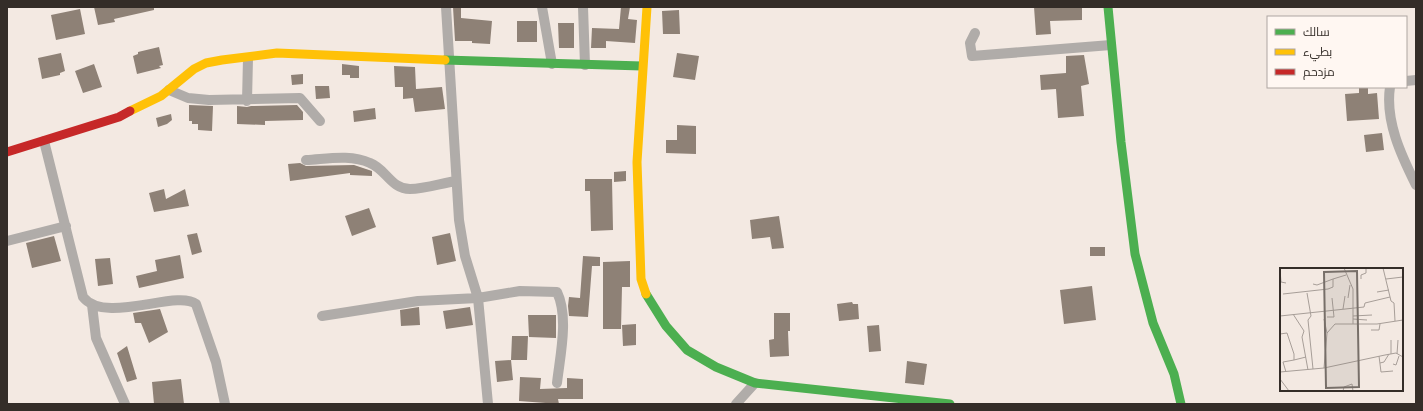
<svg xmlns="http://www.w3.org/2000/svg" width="1423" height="411" viewBox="0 0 1423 411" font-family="'Libre Baskerville',Cairo,serif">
<rect width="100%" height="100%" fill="#f3e9e2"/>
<path fill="#8e8176" d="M94,7H154V10L114,19L115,22L98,25Z
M453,7H461V18L492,21L490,44L472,43V41H455Z
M621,7H630L628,19L637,20L635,43L606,41V48H591L592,28L619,29Z
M1034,7H1082V20L1050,21L1051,34L1036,35Z
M80,9L85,34L56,40L51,15Z
M679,10L680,34H663L662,11Z
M517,21H537V42H517Z
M558,23H574V48H559Z
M159,47L163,65L159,66L161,68L137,74L133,56L138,54V52Z
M61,53L65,71L60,73V75L42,79L38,58Z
M677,53L699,56L695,80L673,77Z
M1084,55L1089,84L1081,86L1084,116L1058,118L1056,89L1041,90L1040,75L1066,73V56Z
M94,64L102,87L83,93L75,71Z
M342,64L359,66V78H350V75H342Z
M394,66L415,67L416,89L442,87L445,109L415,112L413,98L403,99V87H395Z
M303,74V84L292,85L291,75Z
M315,86H329L330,98L316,99Z
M1359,87H1368V94L1377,93L1379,119L1347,121L1345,94L1359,93Z
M189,105L213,106L212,131L198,130V124H192V121H189Z
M297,105L303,112V120L265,121V125L237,124V106L247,107L251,106Z
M375,108L376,119L354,122L353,111Z
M171,114L172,120L167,124L158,127L156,118Z
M677,125L696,126V154L666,153V140H677Z
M1382,133L1384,150L1366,152L1364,135Z
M300,163L306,166L354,165L372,171V176L350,175V173L290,181L288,164Z
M626,171V181L614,182V172Z
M585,179H612L613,230L591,231L590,191H585Z
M164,189L166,199L185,189L189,206L154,212L149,193Z
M369,208L376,227L352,236L345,216Z
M779,216L784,248L772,249L770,237L752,239L750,220Z
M197,233L202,252L192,255L187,235Z
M450,233L456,261L437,265L432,237Z
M54,236L61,261L32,268L26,243Z
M1090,247H1105V256H1090Z
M180,255L184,278L139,288L136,276L157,271L155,260Z
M583,256L600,257V266H592L588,317L569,316L568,306L569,297L580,298Z
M110,258L113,284L98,286L95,259Z
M630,261V287H622L621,329H603V262Z
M1092,286L1096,320L1064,324L1060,290Z
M852,302L853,304H858L859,319L839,321L837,304Z
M419,307L420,325L401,326L400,310Z
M470,307L473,325L446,329L443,311Z
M160,309L168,332L149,343L141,323H135L133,313Z
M774,313H790V331H788L789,356L770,357L769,340L774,339Z
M528,315H556V338L529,337Z
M636,324V345L623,346L622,325Z
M879,325L881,351L869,352L867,326Z
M512,336H528L527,360H511Z
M127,346L137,379L127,382L117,353Z
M511,360L513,380L497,382L495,361Z
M907,361L927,364L924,385L905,383Z
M520,377L541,378L540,389L567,388V378L583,379V399H558L559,404L519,401Z
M181,379L184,404H154L152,382Z"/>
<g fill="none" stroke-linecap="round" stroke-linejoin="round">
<path stroke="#b0aca9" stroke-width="10" d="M446,7L459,220L465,256L478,298L488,404
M542,7L552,64
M583,7L585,65
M975,33L970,43L972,56L1111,45
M1406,81L1416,80
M1390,87C1385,121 1401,155 1416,185
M169,90L188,98L209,100L300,98L320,121
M247,101L248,58
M44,141L83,297C105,325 177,289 196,304L216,362L225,404
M306,160C327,159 350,154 370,163C386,169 391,189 410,189C425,189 442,183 456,181
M7,241L66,226
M92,305L96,338L125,404
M322,316L418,301L478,298L520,291L557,292C569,317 560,356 557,383
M736,404L755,383"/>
<path stroke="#4caf50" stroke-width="9" d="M1108,7L1121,142L1135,254L1153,323L1174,374L1181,404
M445,60L642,66
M646,294L666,326L687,350L716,367L755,383L950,404"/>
<path stroke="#ffc107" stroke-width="9" d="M130,111L161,96L194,69L206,63L222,60L277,53L445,60
M646,294L641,279L637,162L647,7"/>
<path stroke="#c62828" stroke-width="9" d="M7,152L119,117L130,111"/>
</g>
<g transform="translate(1280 268)">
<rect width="123" height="123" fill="#f3e9e2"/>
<path fill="none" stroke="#a79e98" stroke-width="1" d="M64,0L73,21V56M103,0L111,33L114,35L115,53M0,2L1,14L6,15M81,11V7L86,5V0M106,11L123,9M33,16L37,17L53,11M97,24L109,22M27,25L31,48L28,52L33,101M3,26L48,21L53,19V11L66,7M68,30L70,17M63,41L65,28M13,46L24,63L22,69L28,102M0,48L84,39L85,35L110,29M73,48L92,47M47,49H54L52,30M44,51L47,65M73,51L87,52M91,62H99L100,56M0,66L7,65L14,86V92L3,94L6,104M111,72V86M117,86L118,72M99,88L101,104L113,103M14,92L26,89M100,95L104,94L109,86M113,96L116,97L119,88M44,100L105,87L116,85L123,89M0,104L44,100L47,65L55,56H97L123,52M0,111L9,123M63,123L64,119L72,116L73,123"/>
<path fill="#776f69" fill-opacity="0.15" stroke="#776f69" stroke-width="2" d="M77,3L79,119L46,120L44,4Z"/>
<rect width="123" height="123" fill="none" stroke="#342d28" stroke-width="2"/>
</g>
<rect width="1423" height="411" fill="none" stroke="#342d28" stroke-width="16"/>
<rect x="1267" y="16" width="140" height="72" fill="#fff7f2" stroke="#aea6a1"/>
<rect x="1275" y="29" width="20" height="6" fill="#4caf50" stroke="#aea6a1"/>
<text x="1303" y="36" font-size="12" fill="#342d28">سالك</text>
<rect x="1275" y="49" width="20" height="6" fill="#ffc107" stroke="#aea6a1"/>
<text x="1303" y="56" font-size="12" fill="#342d28">بطيء</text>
<rect x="1275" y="69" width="20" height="6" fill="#c62828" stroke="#aea6a1"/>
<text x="1303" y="76" font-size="12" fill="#342d28">مزدحم</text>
</svg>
